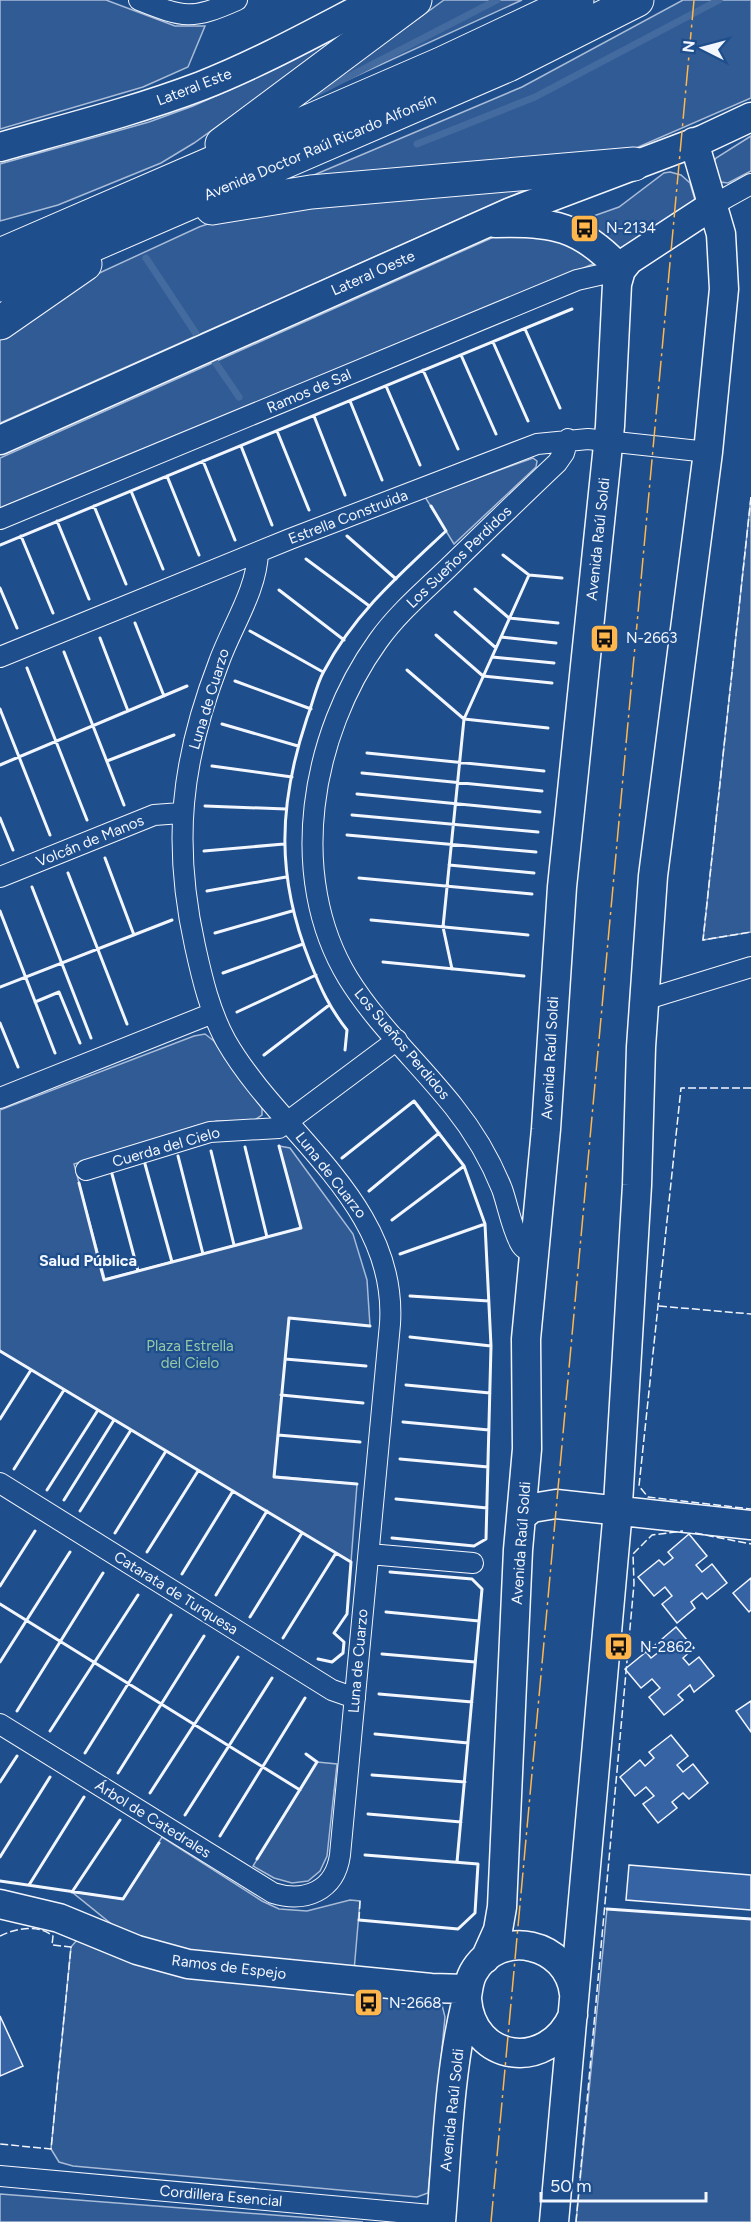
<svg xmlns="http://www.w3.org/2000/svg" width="751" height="2222" viewBox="0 0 751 2222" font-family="Figtree,sans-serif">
<rect width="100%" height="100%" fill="#1f4e8c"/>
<path fill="#305b95" stroke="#a8bbd7" stroke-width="1.5" d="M0,0H106L175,26H205L188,67L143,87L0,129Z
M444,0H522L310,97Z
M683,0H751V98L620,155L295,183L522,87Z
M359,25L194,143L161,163L58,205L0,221V164L149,122L193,106L238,86Z
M751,136V171L728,183L720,182L714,161L716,158Z
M670,172L681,175L690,183L695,200L610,257L0,508V458L496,236H537L619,207L664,173Z
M534,186L0,423V332L82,281L199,227L237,214Z
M533,458L537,461L536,467L454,544L425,497Z
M751,497V932L703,940Z
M205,1034L214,1041L262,1108V1115L253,1121H217L196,1126L74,1164L105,1279L301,1228L279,1146L290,1148L353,1234L367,1280L370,1326L289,1318L274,1476L357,1484L351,1562L0,1351V1110L194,1036Z
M317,1762L337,1764L327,1856L320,1871L308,1881L292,1883L274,1878L253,1866Z
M162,1837L262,1901L279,1909L307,1911L350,1900L360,1901L354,1971L182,1952L114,1926L72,1892L123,1899Z
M607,1909L751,1919V2222H576Z
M77,1940L442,2005L445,2017L428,2193L417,2197L73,2166L59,2162L51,2149L71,1947Z
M0,2194L363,2222H0Z"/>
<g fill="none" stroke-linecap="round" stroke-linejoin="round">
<path stroke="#446ba0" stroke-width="7" d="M315,94L497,0
M417,144L535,97L719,0
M146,258L197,335
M215,362L239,397"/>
</g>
<path fill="#3563a3" stroke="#f2f6ff" stroke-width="1.5" d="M689,1534L707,1556L696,1565L702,1572L712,1564L727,1583L707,1599L702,1593L691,1602L695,1608L677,1623L662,1604L672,1596L665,1587L654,1596L638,1577L659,1560L664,1565L673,1558L668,1552Z
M751,1578V1610L749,1612L733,1593Z
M676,1627L694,1648L683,1658L689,1665L699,1657L714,1676L694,1692L690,1685L678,1695L683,1700L664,1715L649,1697L660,1688L652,1679L641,1688L625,1669L646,1652L651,1658L660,1651L655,1645Z
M751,1701V1732L736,1711Z
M671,1735L688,1756L677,1765L683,1772L693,1764L708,1783L689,1799L683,1793L672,1802L677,1808L658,1823L643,1804L654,1796L646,1787L635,1796L620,1777L640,1760L645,1766L654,1758L649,1752Z
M629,1865L751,1875V1910L626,1900Z
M0,2016L23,2066L0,2076Z"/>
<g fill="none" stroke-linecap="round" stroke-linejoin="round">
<defs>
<path id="street" d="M139,0C184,18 192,20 237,0
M713,205L751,184
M0,519L577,280L621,270
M0,657L290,539L537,444L588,439L708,452
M0,877L154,815L181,813
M644,1000L751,967
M0,1098L213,1013
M86,1170L210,1132L279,1128L397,1040
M535,1253C528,1251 523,1249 520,1243C511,1226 508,1206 502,1189C490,1159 474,1132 454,1107C420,1064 377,1025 348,978C286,876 311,734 378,641C397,614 424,591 447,569C484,533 520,498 557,463L564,453L568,439
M0,1483L332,1690L355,1698
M369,1554L473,1563
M0,1724L273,1893C305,1903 335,1891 340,1855L390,1324C398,1203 280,1135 226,1041C210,1012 202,978 195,946C172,843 181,760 219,662C232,626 257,590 258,552
M0,2176L442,2216"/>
<path id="secondary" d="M0,147C67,128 135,111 201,86C262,62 319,30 377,0
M495,223C552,221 581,226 621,270
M0,440L511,212L704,139L751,117
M521,1517L532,1508L556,1504L751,1525
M0,1904L59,1918L137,1950L188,1964L431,1988L468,1989
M485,1959L498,1930L502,1907L518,1550L527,1449L526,1339L546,1129L562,887L610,426L617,284L621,270L629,260L713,205
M467,1999C472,2063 548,2072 573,2015
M441,2222C447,2151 449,2073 466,2003C468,1993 468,1982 473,1973C499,1926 569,1943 574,1994
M554,2222L617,1521L637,1185L641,1047L653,876L708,452L724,289L721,234L694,142"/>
<path id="highway" d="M222,144L415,0
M212,208L311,192L634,164
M0,255L441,64L577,0
M0,285L508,65L637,0
M0,323L85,264"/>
</defs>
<use href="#street" stroke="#f2f6ff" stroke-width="22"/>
<use href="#secondary" stroke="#f2f6ff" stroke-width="31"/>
<use href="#highway" stroke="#f2f6ff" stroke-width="35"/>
<use href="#street" stroke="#1f4e8c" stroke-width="20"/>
<use href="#secondary" stroke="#1f4e8c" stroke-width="28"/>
<use href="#highway" stroke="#1f4e8c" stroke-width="33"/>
<path stroke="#f2f6ff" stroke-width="1.5" stroke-dasharray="8 3" stroke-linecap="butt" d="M751,497L703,940L751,932
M751,1088H681L639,1486L648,1497L751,1509
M659,1306L751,1314
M695,1533L751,1544
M359,1920L360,1901
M0,1936C16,1928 38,1924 53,1936L52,1945L71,1947L51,2149L0,2144
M576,2222L634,1584L633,1554L652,1535L683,1531"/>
<path stroke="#f2f6ff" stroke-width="3" d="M525,329L560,408
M493,342L528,421
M461,355L496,434
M423,370L458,449
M386,386L420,465
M350,401L382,480
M314,416L345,495
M277,431L309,510
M241,446L272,525
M203,461L235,540
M167,476L199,555
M131,491L163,569
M94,506L126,584
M57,521L89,599
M21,536L53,613
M347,536L396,579
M0,545L572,309
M503,555L529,575L562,578
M306,559L368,605
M0,588L17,628
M475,589L509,618L558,623
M279,590L344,640
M455,612L496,648
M135,623L164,696
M250,631L323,672
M436,635L483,676L552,683
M501,637L556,643
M100,638L128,711
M64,652L124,805
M492,657L554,663
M27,668L87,820
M407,670L464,719L548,728
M235,681L311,709
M0,709L50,835
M222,724L298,746
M367,753L544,771
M107,761L174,735
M0,765L187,686
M212,766L292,777
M362,773L542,791
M357,794L540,812
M205,806L286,809
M352,815L538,832
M0,818L13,850
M347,835L536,852
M204,851L284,844
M105,858L134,935
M449,865L534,873
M68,873L127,1024
M359,878L532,894
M32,887L91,1038
M207,891L286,877
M0,911L55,1053
M371,920L528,935
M215,933L292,911
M383,962L524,976
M452,969L443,927L464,719L529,575
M223,973L303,944
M0,987L172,920
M35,1002L59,992L80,1043
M237,1012L316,975
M0,1023L18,1067
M345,1050L347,1030C329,1007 321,989 310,962C276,877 278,805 307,718C313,703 316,685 324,671C355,613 399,575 446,531L431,506
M264,1055L328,1006
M245,1147L267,1237
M211,1151L234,1245
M178,1156L203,1254
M342,1158L414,1101L464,1166L485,1224L491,1346L486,1539L474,1546L392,1538
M145,1164L172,1262
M112,1174L138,1271
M79,1183L104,1280L301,1228L279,1146
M369,1191L439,1133
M392,1220L464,1166
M400,1254L485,1224
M410,1296L489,1301
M410,1337L491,1346
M0,1351L351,1562L347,1614L334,1633L344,1642L343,1653L332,1662L318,1659
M285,1359L366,1366
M406,1385L490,1393
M281,1395L363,1403
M0,1419L31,1370
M403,1422L489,1430
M278,1435L360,1442
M400,1459L488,1467
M14,1469L64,1390
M357,1484L274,1477L289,1318L370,1326
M47,1490L98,1410
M396,1499L487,1508
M64,1500L114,1420
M80,1511L131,1430
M115,1533L166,1451
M147,1552L198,1471
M390,1572L472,1579L482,1589L457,1862
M182,1574L233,1491
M0,1586L35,1531
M216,1595L267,1511
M0,1604L300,1790
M386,1612L479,1621
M250,1617L302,1533
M283,1638L336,1553
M382,1654L475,1662
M0,1662L70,1552
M379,1694L472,1702
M17,1711L103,1573
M50,1731L138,1595
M375,1734L468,1743
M85,1753L171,1615
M118,1773L204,1636
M372,1775L465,1782
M0,1782L17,1756
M150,1793L238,1657
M368,1814L461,1822
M185,1815L272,1678
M220,1836L305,1698
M0,1857L50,1777
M257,1859L317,1762L306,1754
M0,1881L123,1899L159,1843
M29,1885L84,1797
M72,1892L120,1820
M607,1909L751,1919
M359,1920L458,1929L475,1913L478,1864L365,1855"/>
<path stroke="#ffb74d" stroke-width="1.5" stroke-dasharray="21 4.5 3 4.5" stroke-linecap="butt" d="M491,2222L694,0"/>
</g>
<defs>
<symbol id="bus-square" viewBox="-11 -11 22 22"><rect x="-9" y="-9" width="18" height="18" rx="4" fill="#ffb74d" stroke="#1f4e8c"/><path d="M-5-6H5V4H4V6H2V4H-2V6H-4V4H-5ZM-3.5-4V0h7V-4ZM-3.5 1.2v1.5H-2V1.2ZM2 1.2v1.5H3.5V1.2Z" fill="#111"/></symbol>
</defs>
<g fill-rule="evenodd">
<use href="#bus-square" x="568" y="212" width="33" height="33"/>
<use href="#bus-square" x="588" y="622" width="33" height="33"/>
<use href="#bus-square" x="602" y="1630" width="33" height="33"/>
<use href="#bus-square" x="352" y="1986" width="33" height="33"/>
</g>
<g text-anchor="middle" stroke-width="4.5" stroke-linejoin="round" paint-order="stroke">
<g font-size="15" fill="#f2f6ff" stroke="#1f4e8c">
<text transform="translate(194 87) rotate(-21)" y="5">Lateral Este</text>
<text transform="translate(320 147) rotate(-23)" y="5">Avenida Doctor Raúl Ricardo Alfonsín</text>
<text transform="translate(373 273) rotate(-24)" y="5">Lateral Oeste</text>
<text transform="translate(309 391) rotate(-23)" y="5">Ramos de Sal</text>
<text transform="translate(348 517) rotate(-21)" y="5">Estrella Construida</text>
<text transform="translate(598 539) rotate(-84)" y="5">Avenida Raúl Soldi</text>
<text transform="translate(459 557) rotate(-44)" y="5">Los Sueños Perdidos</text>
<text transform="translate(209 699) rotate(-73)" y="5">Luna de Cuarzo</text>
<text transform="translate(90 841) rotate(-22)" y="5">Volcán de Manos</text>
<text transform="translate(402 1044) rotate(50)" y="5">Los Sueños Perdidos</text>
<text transform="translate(550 1058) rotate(-87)" y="5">Avenida Raúl Soldi</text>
<text transform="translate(166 1147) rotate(-16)" y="5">Cuerda del Cielo</text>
<text transform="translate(331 1175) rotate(52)" y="5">Luna de Cuarzo</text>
<text transform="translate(521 1543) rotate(-86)" y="5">Avenida Raúl Soldi</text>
<text transform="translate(176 1593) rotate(32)" y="5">Catarata de Turquesa</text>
<text transform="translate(358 1661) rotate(-85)" y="5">Luna de Cuarzo</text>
<text transform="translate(153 1819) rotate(32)" y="5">Árbol de Catedrales</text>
<text transform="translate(229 1967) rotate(7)" y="5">Ramos de Espejo</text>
<text transform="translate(452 2110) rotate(-84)" y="5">Avenida Raúl Soldi</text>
<text transform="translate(221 2196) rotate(5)" y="5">Cordillera Esencial</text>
</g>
<g font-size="15" fill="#f2f6ff" stroke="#1f4e8c" text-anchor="start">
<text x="606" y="233">N-2134</text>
<text x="626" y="643">N-2663</text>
<text x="640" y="1652">N-2862</text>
<text x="389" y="2008">N-2668</text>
</g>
<g font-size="15" fill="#97c8a6" stroke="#1f4e8c">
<text x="190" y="1351">Plaza Estrella<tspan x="190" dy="17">del Cielo</tspan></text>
</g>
<g font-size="16" font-weight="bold" fill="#f2f6ff" stroke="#1f4e8c">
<text x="88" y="1266">Salud Pública</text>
</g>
</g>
<g transform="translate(703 48) rotate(276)" stroke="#1f4e8c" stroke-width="4.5" paint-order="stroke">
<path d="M0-4.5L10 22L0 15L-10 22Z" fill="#f2f6ff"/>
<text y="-9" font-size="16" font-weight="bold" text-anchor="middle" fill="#f2f6ff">N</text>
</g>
<path d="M541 2192v9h165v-9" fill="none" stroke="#f2f6ff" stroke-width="3"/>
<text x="550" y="2192" font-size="18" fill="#f2f6ff" stroke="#1f4e8c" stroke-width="4.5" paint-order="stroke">50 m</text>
</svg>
